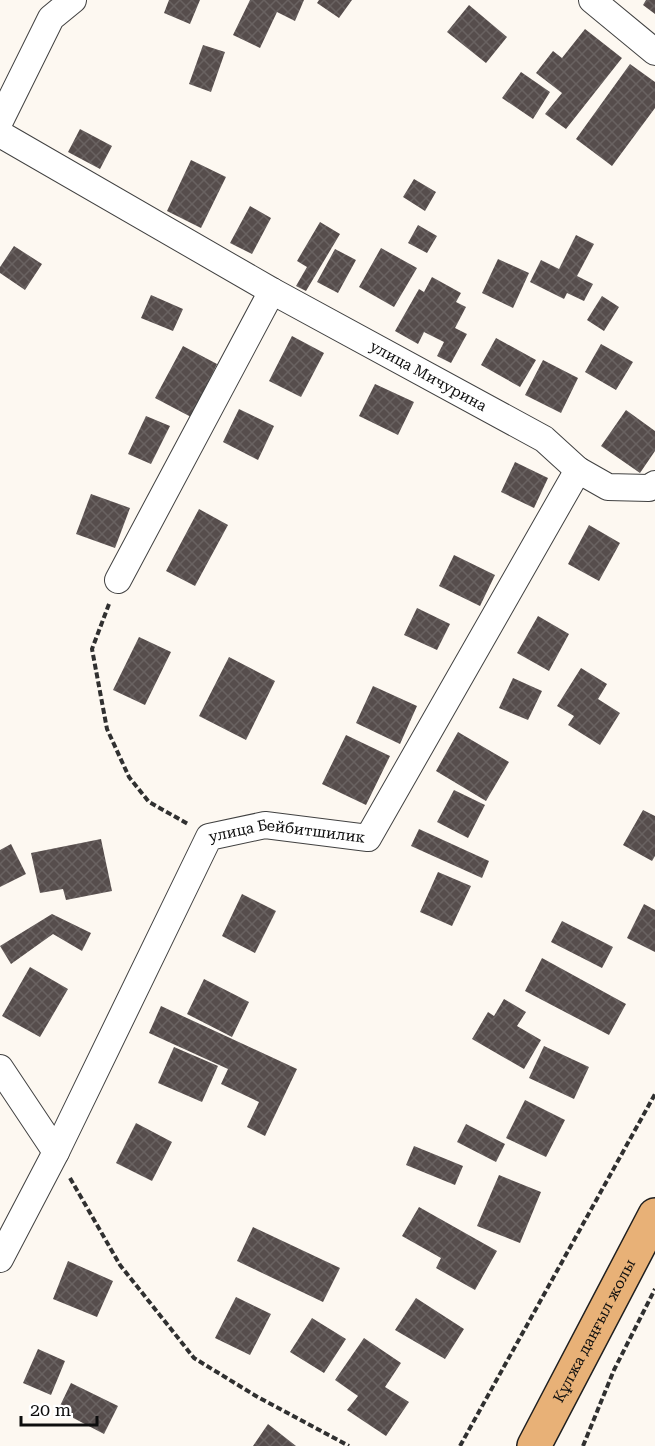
<svg xmlns="http://www.w3.org/2000/svg" width="655" height="1446" viewBox="0 0 655 1446" font-family="'Roboto Serif',serif">
<defs>
<pattern id="building-cross-hatch" width="8" height="8" patternUnits="userSpaceOnUse" patternTransform="scale(1.5)"><rect width="8" height="8" fill="#564d4c"/><path d="M0 0l8 8M0 8l8-8" fill="none" stroke="#696261"/></pattern>
</defs>
<rect width="100%" height="100%" fill="#fdf8f1"/>
<path fill="url(#building-cross-hatch)" d="M169,0H200L190,24L164,13Z
M250,0H304L295,21L277,12L260,48L233,35Z
M319,0H352L339,18L317,3Z
M646,0H655V14L643,5Z
M469,5L507,37L486,63L447,32Z
M585,29L622,58L566,129L545,114L562,93L536,73L553,51L562,58Z
M203,45L225,52L211,92L189,84Z
M630,64L655,82V108L612,166L576,139Z
M521,72L550,92L533,119L502,98Z
M80,129L112,146L100,169L68,152Z
M191,160L226,177L201,228L167,211Z
M414,179L436,192L425,211L403,197Z
M250,206L271,218L252,254L230,243Z
M320,222L340,234L306,291L296,286L307,267L297,261Z
M418,225L437,236L427,253L408,243Z
M576,235L594,244L577,276L593,284L584,301L567,293L564,299L530,282L541,260L559,269Z
M14,246L42,264L25,290L0,273V267Z
M381,248L417,268L394,307L359,287Z
M335,249L356,260L338,293L317,282Z
M498,259L529,273L513,308L482,293Z
M432,277L461,293L456,302L466,307L455,328L467,334L451,363L437,356L444,342L424,332L418,344L395,331L419,289L424,292Z
M151,295L183,309L173,331L141,318Z
M602,296L619,307L604,331L587,320Z
M292,336L324,353L301,397L269,381Z
M496,338L536,360L520,387L481,365Z
M601,344L633,362L616,390L585,372Z
M183,346L217,364L191,417L155,398Z
M543,360L578,378L561,413L525,395Z
M375,384L414,402L398,435L359,416Z
M239,409L274,426L258,460L223,442Z
M626,410L655,431V451L640,473L601,446Z
M146,416L170,426L151,464L128,454Z
M515,462L548,478L534,508L501,492Z
M91,494L130,508L115,548L76,534Z
M199,509L228,525L195,586L166,571Z
M589,525L620,543L599,581L568,564Z
M454,555L495,575L480,606L439,586Z
M417,608L450,624L437,650L404,635Z
M538,616L569,634L549,671L517,653Z
M139,637L171,652L145,705L113,690Z
M229,657L275,681L246,740L199,716Z
M581,668L607,684L598,699L620,713L600,745L568,725L574,716L557,706Z
M513,678L542,691L528,720L499,708Z
M373,686L417,706L400,744L356,723Z
M458,732L509,762L486,801L436,771Z
M346,735L390,756L366,805L322,784Z
M454,790L485,805L468,838L437,822Z
M643,810L655,816V856L652,861L623,845Z
M419,829L489,861L482,878L411,846Z
M101,839L112,891L66,900L63,889L40,893L31,853Z
M11,844L26,874L0,887V850Z
M438,872L471,886L452,926L420,912Z
M242,894L276,911L255,953L222,936Z
M644,904L655,910V952L627,938Z
M52,914L91,933L82,951L53,934L11,964L0,946Z
M562,921L613,947L602,968L551,942Z
M542,958L626,1004L609,1035L525,991Z
M30,967L68,989L40,1037L2,1016Z
M204,979L249,1002L232,1037L187,1014Z
M504,999L526,1012L517,1026L541,1040L524,1069L472,1039L488,1012L494,1016Z
M161,1006L297,1069L265,1136L247,1127L259,1102L221,1084L228,1069L149,1033Z
M544,1046L589,1067L574,1099L529,1078Z
M174,1047L218,1066L202,1102L158,1083Z
M525,1100L565,1120L546,1157L506,1138Z
M136,1123L172,1142L152,1181L116,1163Z
M466,1124L505,1144L496,1162L457,1142Z
M414,1146L463,1166L455,1185L406,1165Z
M499,1175L541,1192L520,1243L477,1226Z
M419,1207L497,1251L475,1290L436,1268L441,1258L402,1236Z
M253,1227L340,1268L323,1302L237,1261Z
M68,1261L113,1281L97,1317L53,1299Z
M236,1297L271,1314L250,1355L215,1338Z
M416,1298L464,1329L445,1359L395,1330Z
M312,1318L346,1339L324,1373L290,1352Z
M364,1338L401,1363L385,1387L409,1402L386,1436L347,1410L358,1396L335,1380Z
M38,1349L65,1361L51,1395L23,1383Z
M71,1383L118,1406L104,1434L58,1410Z
M268,1424L296,1446H253Z"/>
<g fill="none" stroke-linecap="round" stroke-linejoin="round">
<defs>
<g id="minor">
<path d="M592,0L655,52"/>
<path d="M0,121L51,18L73,0"/>
<path id="s1" d="M0,134L272,291L544,439L578,470L608,487L649,488L655,484"/>
<path d="M118,580L272,291"/>
<path d="M0,1068L56,1152"/>
<path id="s2" d="M0,1259L56,1152L209,837L265,825L368,838L578,470"/>
</g>
<g id="major">
<path id="s3" d="M534,1446L655,1215"/>
</g>
</defs>
<use href="#minor" stroke="#414141" stroke-width="28"/>
<use href="#major" stroke="#1f1f1f" stroke-width="36"/>
<path stroke="#303030" stroke-width="4" stroke-dasharray="6 3" stroke-linecap="butt" d="M109,604L92,649L107,729L129,777L149,802L188,824
M70,1178L120,1265L194,1358L256,1396L349,1446
M460,1446L655,1094
M583,1446L614,1370L655,1289"/>
<use href="#minor" stroke="#fff" stroke-width="26"/>
<use href="#major" stroke="#e8b177" stroke-width="33"/>
</g>
<g text-anchor="middle" stroke-width="6" stroke-linejoin="round" paint-order="stroke">
<g font-size="15" fill="#0e0e0e" stroke="#fff">
<text dy="5" stroke="none"><textPath href="#s1" startOffset="492">улица Мичурина</textPath></text>
<text dy="5" stroke="none"><textPath href="#s2" startOffset="550">улица Бейбитшилик</textPath></text>
<text dy="5" stroke="none"><textPath href="#s3" startOffset="130">Құлжа даңғыл жолы</textPath></text>
</g>
</g>
<path d="M21 1416v9h76v-9" fill="none" stroke="#0e0e0e" stroke-width="3"/>
<text x="30" y="1416" font-size="18" fill="#0e0e0e" stroke="#ffffff" stroke-width="4.5" paint-order="stroke">20 m</text>
</svg>
